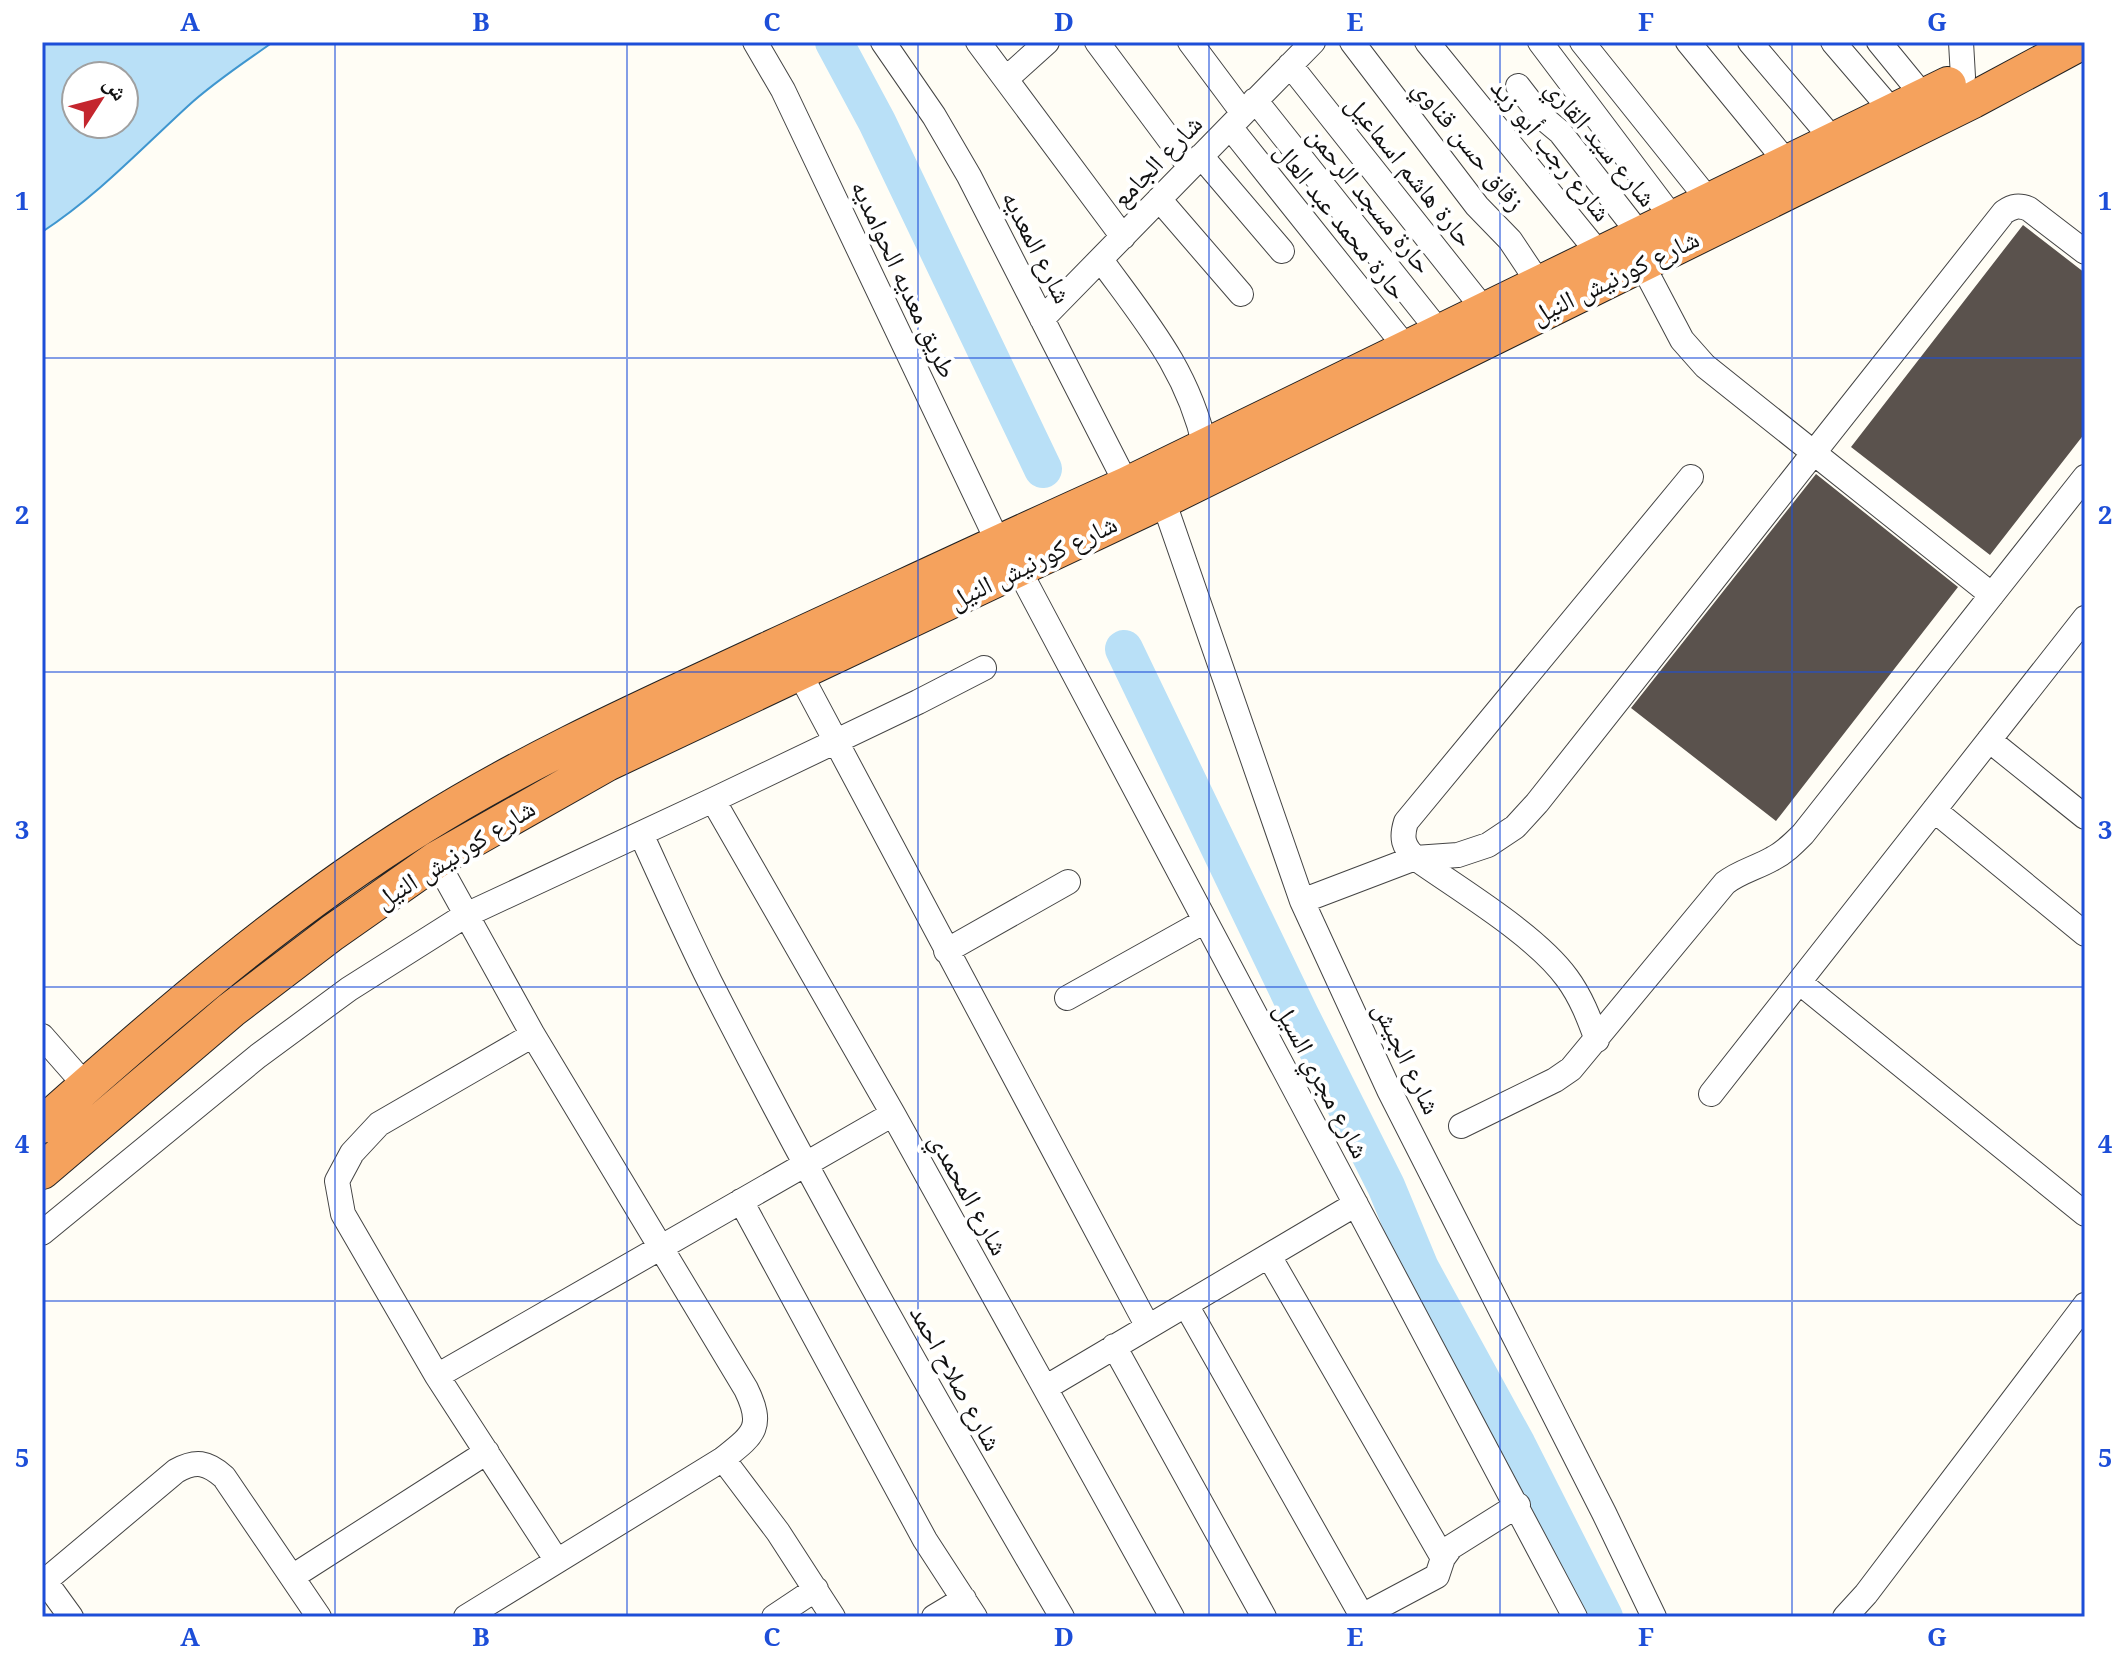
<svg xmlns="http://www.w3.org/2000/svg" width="2127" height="1659" viewBox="0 0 2127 1659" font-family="'Noto Serif','Noto Naskh Arabic',serif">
<rect width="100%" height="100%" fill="#fffdf5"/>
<path fill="#b9e0f7" stroke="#3f96cf" stroke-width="2" fill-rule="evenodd" d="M42,42H273C245,62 214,82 188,106C140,150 97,196 42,232ZM76,76H124V124H76Z"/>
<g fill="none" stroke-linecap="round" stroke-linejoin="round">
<path stroke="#b9e0f7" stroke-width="38" d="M834,42L877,122L1043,469
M1124,649L1300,1015L1386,1186L1420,1268L1517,1445L1604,1617"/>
</g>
<path fill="#5a524d" d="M2023,225L2085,273V433L1990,555L1851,447Z
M1816,474L1958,587L1776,821L1631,708Z"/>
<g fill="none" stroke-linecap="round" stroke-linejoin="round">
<defs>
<path id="minor" d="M755,42L783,90L998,542
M883,42L934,116L969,176L1127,485
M978,42L1123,237
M1097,42L1190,167
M1190,42L1243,113
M1352,42L1477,206L1510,240L1540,285
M1427,42L1601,256
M1540,42L1674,220
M1582,42L1710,202
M1688,42L1788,164
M1750,42L1834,141
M1833,42L1893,112
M1879,42L1924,97
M1961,42L1963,77
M1290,65L1486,312
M1006,79L1047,42
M1518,86L1542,117L1560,132L1641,236
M1255,100L1441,334
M1230,127L1408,350
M1201,156L1282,251
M1159,199L1241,294
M1101,260C1146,322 1188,370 1205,447
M1642,264L1682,340L1705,366L1992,595
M1042,319L1313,42
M1163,500L1302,901L1389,1090L1604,1513L1654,1617
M1019,570L1575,1617
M800,674L1148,1327
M1989,740L2085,817
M713,800L893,1114L1172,1617
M1934,810L2085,934
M641,834C664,884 686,934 710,982C820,1198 939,1408 1062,1617
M436,860L533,1035L746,1389C765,1428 753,1435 723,1459L466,1617
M1302,901L1415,858L1458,855L1488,845L1515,827L1537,803L2004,212C2013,206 2019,205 2029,209L2085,252
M946,951L1068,882
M1799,982L2085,1214
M1067,998L1205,921
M533,1035L379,1124L352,1153L337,1181L343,1214L437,1376L557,1561
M42,1036L86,1086
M1597,1040C1589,1018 1581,997 1567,978C1536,935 1460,890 1415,858C1403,846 1401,838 1406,822L1691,477
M1711,1094L2085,618
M1461,1126L1555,1080L1571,1069L1725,883C1739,872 1756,868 1772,859C1784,853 1793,844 1803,834L2085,477
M741,1201L925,1540L975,1617
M42,1233L258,1056L349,989L466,915L713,800L918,702L984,668
M1269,1256L1443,1558
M1186,1305L1362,1616
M1114,1346L1264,1617
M437,1376L893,1114
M1045,1388L1356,1204
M723,1459L778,1532L833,1617
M42,1577L71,1617
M292,1577L487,1452
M45,1581L176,1471C196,1460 207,1462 224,1477L319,1617
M774,1617L816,1589
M934,1617L964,1599
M1360,1617L1437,1576L1443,1558L1451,1547L1518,1505
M1845,1617L1866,1594L2085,1305"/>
<path id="highway" d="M42,1125C162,1018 285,911 422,826C532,757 650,705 768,650C888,595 1006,539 1127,485L1948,85
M42,1171L231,1010L332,933L436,860L607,763L1163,500L1973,100L2081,42"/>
</defs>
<use href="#minor" stroke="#444" stroke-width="26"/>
<use href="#highway" stroke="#222" stroke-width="38"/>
<use href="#minor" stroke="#fff" stroke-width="24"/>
<use href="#highway" stroke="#f5a25d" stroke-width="36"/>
</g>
<path fill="none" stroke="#1d4ed8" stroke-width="2" stroke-opacity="0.55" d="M335,42V1617M627,42V1617M918,42V1617M1209,42V1617M1500,42V1617M1792,42V1617M42,358H2085M42,672H2085M42,987H2085M42,1301H2085"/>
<g text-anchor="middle" stroke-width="8" stroke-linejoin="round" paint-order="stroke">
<g font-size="26" fill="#111" stroke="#fff">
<text transform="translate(1601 143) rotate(50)" y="9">شارع سيد القاري</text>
<text transform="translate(1469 145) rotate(51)" y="9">زقاق حسن قناوي</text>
<text transform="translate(1551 150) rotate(51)" y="9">شارع رجب أبو زيد</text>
<text transform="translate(1157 161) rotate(-46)" y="9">شارع الجامع</text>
<text transform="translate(1410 171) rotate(51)" y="9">حارة هاشم اسماعيل</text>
<text transform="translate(1370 200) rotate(51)" y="9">حارة مسجد الرحمن</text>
<text transform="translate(1341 221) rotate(51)" y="9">حارة محمد عبد العال</text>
<text transform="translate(1037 247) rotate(63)" y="9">شارع المعديه</text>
<text transform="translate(1615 277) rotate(-26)" y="9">شارع كورنيش النيل</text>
<text transform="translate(904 279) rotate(65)" y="9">طريق معديه الحوامديه</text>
<text transform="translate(1033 562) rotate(-26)" y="9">شارع كورنيش النيل</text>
<text transform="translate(455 854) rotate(-32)" y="9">شارع كورنيش النيل</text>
<text transform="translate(1407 1058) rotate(64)" y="9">شارع الجيش</text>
<text transform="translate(1322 1080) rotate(62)" y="9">شارع مجري السيل</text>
<text transform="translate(969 1194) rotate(61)" y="9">شارع المحمدي</text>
<text transform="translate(956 1378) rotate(61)" y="9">شارع صلاح احمد</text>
</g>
</g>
<rect width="2127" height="1659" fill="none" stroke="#ffffff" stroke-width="88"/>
<g transform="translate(100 100) rotate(54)"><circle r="38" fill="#ffffff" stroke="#a0a0a0" stroke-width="2"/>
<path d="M0-6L14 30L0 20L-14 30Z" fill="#c4262e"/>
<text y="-12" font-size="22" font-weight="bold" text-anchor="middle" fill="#111111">ش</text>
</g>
<rect x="44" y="44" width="2039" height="1571" fill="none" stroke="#1d4ed8" stroke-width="3"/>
<g font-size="26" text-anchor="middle" font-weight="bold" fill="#1d4ed8">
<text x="190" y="31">A</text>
<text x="481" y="31">B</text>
<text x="772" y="31">C</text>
<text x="1064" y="31">D</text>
<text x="1355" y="31">E</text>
<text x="1646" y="31">F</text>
<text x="1937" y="31">G</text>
<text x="22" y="210">1</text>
<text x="2105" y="210">1</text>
<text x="22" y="524">2</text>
<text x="2105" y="524">2</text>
<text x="22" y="839">3</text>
<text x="2105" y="839">3</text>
<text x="22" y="1153">4</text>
<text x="2105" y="1153">4</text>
<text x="22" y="1467">5</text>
<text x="2105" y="1467">5</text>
<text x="190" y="1646">A</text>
<text x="481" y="1646">B</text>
<text x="772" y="1646">C</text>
<text x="1064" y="1646">D</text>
<text x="1355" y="1646">E</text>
<text x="1646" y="1646">F</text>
<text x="1937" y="1646">G</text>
</g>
</svg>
